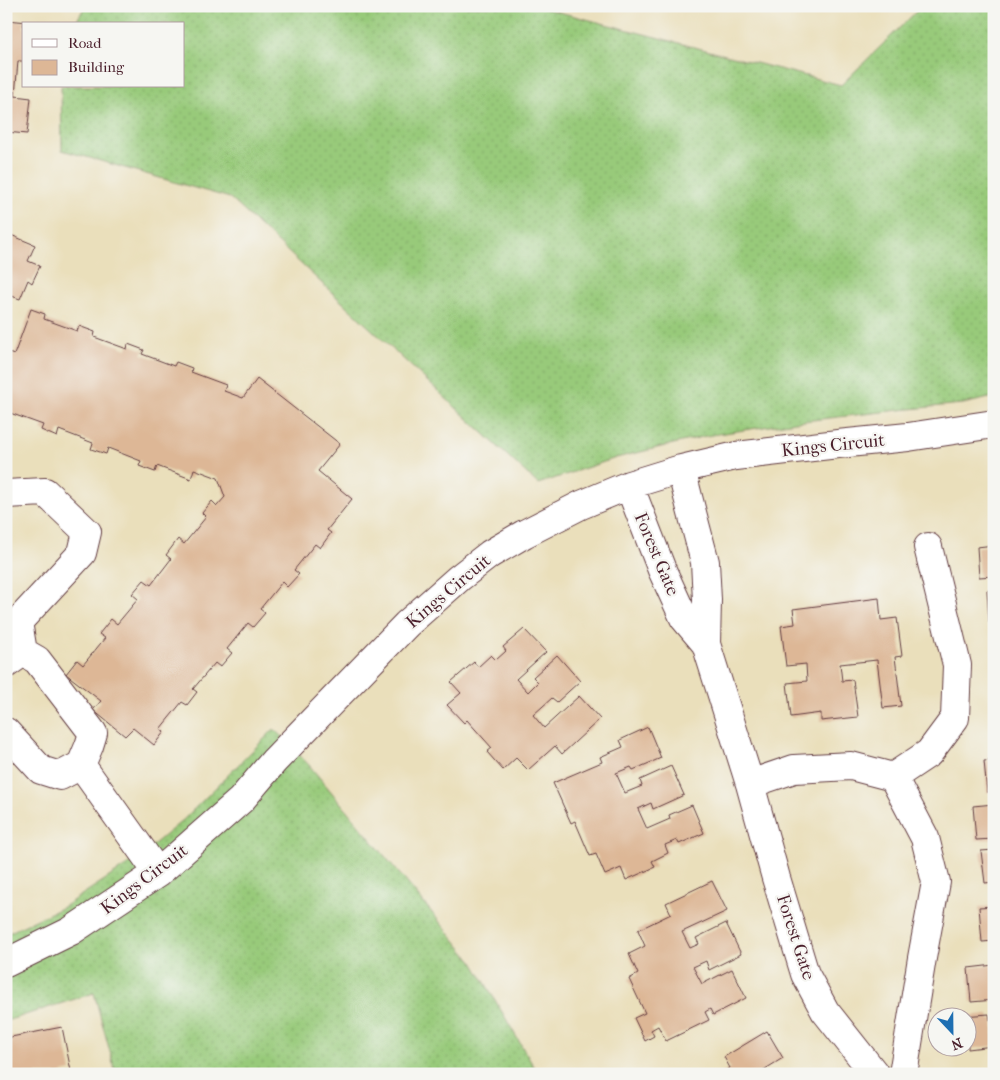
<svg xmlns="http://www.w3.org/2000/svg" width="1000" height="1080" viewBox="0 0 1000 1080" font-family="'IM FELL French Canon',serif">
<defs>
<pattern id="grass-dots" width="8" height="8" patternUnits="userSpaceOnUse" patternTransform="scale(1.25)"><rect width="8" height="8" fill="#98ca7a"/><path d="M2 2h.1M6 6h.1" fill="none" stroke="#84ad6a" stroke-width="1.8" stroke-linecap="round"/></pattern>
</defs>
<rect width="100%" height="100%" fill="#f6f6f2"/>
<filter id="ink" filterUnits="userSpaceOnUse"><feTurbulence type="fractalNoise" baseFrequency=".02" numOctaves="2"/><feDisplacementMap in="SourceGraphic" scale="10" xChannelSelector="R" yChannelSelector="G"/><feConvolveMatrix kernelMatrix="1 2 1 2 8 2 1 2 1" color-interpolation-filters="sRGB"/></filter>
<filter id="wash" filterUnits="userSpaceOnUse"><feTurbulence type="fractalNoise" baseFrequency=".0096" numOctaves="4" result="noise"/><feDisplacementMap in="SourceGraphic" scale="20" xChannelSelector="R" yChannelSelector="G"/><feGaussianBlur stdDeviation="1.12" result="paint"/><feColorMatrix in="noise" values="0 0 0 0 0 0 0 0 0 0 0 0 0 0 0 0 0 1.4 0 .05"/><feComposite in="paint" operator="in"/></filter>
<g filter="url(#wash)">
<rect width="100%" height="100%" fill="#eadfbb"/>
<path fill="url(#grass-dots)" stroke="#717452" d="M85,6H536L841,85L922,6H994V397L963,404L899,410L795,422L706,436L616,458L538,484L230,198L62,150L61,86H184V24H75Z
M274,729L309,765L473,962L538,1074H116L94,993L6,1021V934L63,907L135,860L183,820Z"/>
<g id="blocks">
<path fill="#ddb796" d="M6,20L29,22V24H24V61H18L15,96L31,98L27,134L6,132Z
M6,233L35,245L28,261L40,266L32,283L28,280L20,299L6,294Z
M31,309L45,314L44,319L77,331L79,326L95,332L94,337L127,349L128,344L144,350L142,354L174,366L176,362L192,368L191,372L226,385L224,391L243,398L257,379L340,444L318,471L352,499L327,530L331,533L320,548L315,544L294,570L299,574L287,587L282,582L260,609L265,613L253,627L248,623L227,649L232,653L220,667L215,663L193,689L197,692L187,705L182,702L160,729L164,732L154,745L133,728L125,736L93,710L101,701L66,674L77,660L83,665L105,638L99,634L111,619L117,624L138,599L132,594L144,580L151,585L171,559L166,555L178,539L184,544L206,517L202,513L212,501L217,506L225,497L218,478L194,469L191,479L157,466L155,472L139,466L141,461L108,448L106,454L91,449L93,443L59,430L57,437L41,430L43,425L10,413L6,421V352L14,355Z
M994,545V576L979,577L977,547Z
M987,590H994V623H989Z
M879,598L881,620L897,618L902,656L895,657L901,706L883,708L877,660L840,664L842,681L853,680L858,717L821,721V713L791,717L787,683L807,681L806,664L786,666L781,626L795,624L793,609Z
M524,629L546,652L516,679L528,692L538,682L533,677L557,655L580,681L557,702L552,698L533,715L544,728L579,696L600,719L562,754L555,746L528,770L516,758L503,770L487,752L492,748L467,720L464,723L447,705L461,693L451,682L474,662L478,667L491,655L496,660L506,651L503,647Z
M648,727L661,758L633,770L631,767L616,773L625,793L642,786L640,780L671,766L684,795L653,809L651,803L638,809L647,829L670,819L669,815L692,805L704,833L679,844L677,840L665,845L668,853L652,861L655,867L626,880L621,868L605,875L596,854L590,856L575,821L571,823L553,783L602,762L600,757L623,747L620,740Z
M994,760V792H987L984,761Z
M994,804V839L976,840L973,806Z
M994,850V882L985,883L981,851Z
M712,881L727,911L682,932L690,948L699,944L696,938L726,923L741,954L709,970L706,961L693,967L702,984L732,969L746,998L713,1015L710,1009L705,1012L709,1020L666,1041L658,1026L651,1030L654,1036L645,1041L634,1018L645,1013L629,979L638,974L629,954L645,946L638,930L671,914L666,903Z
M994,906V941L982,942L979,907Z
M994,965V1000L971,1002L968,968Z
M989,1014L990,1020L994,1019L993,1046L968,1049V1018H963V1016Z
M62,1027L71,1071L58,1074H6V1038Z
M767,1031L783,1058L757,1074H722L730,1068L724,1057Z"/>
</g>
</g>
<g filter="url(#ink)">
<use href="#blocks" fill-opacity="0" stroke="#623c41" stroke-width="1"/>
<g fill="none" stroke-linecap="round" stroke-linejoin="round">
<defs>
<path id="minor" d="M681,469L691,509L705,562L707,600L706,644
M629,485L662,570L684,618L706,644L750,784L776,878L805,974L825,1011L875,1074
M6,494L45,492L87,532L82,553L18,622L23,652
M6,664L23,652L37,660L93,733L89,746L81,765
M6,732L41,770L60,776L81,765L158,873
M893,777L929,753L955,718L957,665L928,547
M750,784L794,769L851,766L893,777L925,838L936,882L922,958L903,1074
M6,963L71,931L158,873L241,800L274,761L407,624L459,578L490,554L524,534L581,505L629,485L681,469L736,456L838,444L908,437L994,424"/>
</defs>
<use href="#minor" stroke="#623c41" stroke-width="30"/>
<use href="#minor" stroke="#fff" stroke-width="28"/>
</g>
</g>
<g text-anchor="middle" stroke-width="4.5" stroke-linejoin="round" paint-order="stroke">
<g font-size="18" fill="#4a1f2b" stroke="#f6f6f2">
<text transform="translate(833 445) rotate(-6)" y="6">Kings Circuit</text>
<text transform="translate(657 554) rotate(67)" y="6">Forest Gate</text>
<text transform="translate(448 591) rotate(-40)" y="6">Kings Circuit</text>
<text transform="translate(144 879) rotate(-37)" y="6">Kings Circuit</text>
<text transform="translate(796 937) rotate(72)" y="6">Forest Gate</text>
</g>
</g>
<rect width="1000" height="1080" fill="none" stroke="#f6f6f2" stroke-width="25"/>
<rect x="22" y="22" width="162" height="65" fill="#f6f6f2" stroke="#b1a0a2"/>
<rect x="32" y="39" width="25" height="8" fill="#ffffff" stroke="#b1a0a2"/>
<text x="68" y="48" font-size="15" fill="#4a1f2b">Road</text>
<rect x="32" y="60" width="25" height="15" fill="#ddb796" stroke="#b1a0a2"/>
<text x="68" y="72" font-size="15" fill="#4a1f2b">Building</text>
<g transform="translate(952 1032) rotate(158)"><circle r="24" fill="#f6f6f2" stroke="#b1a0a2"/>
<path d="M0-4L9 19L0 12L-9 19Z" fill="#1f6fb2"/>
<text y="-8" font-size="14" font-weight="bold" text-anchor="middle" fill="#4a1f2b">N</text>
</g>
</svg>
